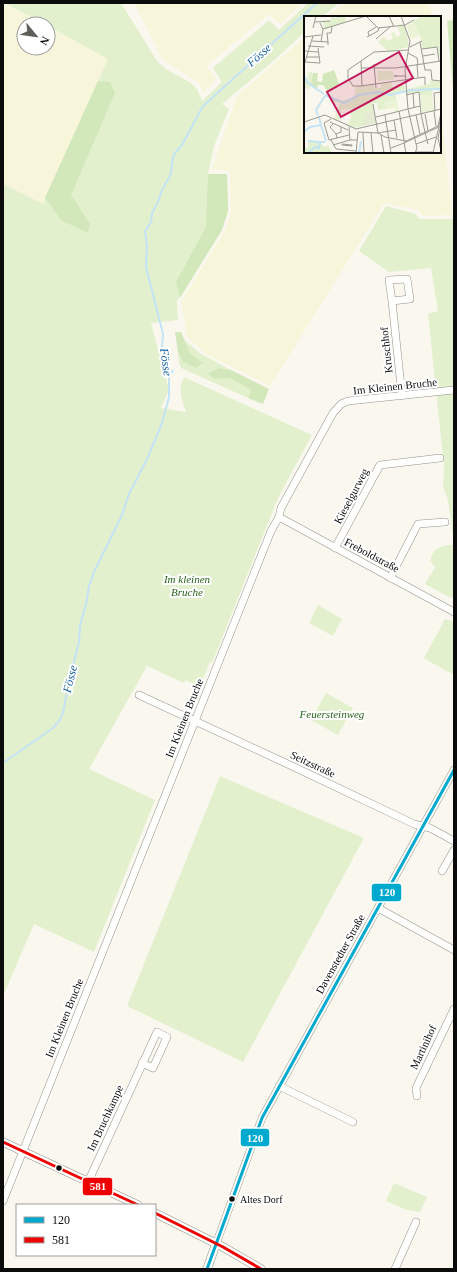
<svg xmlns="http://www.w3.org/2000/svg" width="457" height="1272" viewBox="0 0 457 1272" font-family="'Times New Roman',serif">
<rect width="100%" height="100%" fill="#faf8ee"/>
<path fill="#f7f5da" d="M3,3L44,24H24V48H48V26L108,59L43,204L3,184Z
M134,3H303L280,24L269,14L206,66L216,79L203,93L200,83L163,60Z
M347,3H430L432,17H327L339,7Z
M305,37V152H440V99L452,215L422,216L419,210L384,203L270,386L206,354L187,337L181,302L226,229L231,212L230,171L212,169L237,96Z"/>
<path fill="#e2f0ce" d="M5,3H121L157,61L166,69L191,83L197,89L202,101L222,82L213,68L269,20L279,30L308,3H339L322,17H305V32L270,64L222,104L229,109L214,146L208,174H227L228,211L222,230L177,301L178,320L151,323L169,390L161,408L186,412C182,399 177,390 184,377L312,435L278,498L212,663L210,662L200,687L186,680L184,683L147,666L89,769L155,800L94,952L34,924L3,996V184L43,204L108,59L48,26V24H44Z
M386,206L416,214L419,219H454V544L448,500L443,487L444,467L428,314L438,311L431,268L389,272L359,251Z
M183,339L201,354L231,370L219,368L215,379L230,378L251,390L248,398L181,368L179,363L178,352L183,362L203,363L190,353Z
M449,545H454V598L447,596L425,584L435,567L430,561C434,549 436,548 449,545Z
M318,605L342,619L333,636L309,623Z
M445,619L454,622V675L425,659L424,658Z
M326,693L353,708L338,735L311,720Z
M220,776L364,838L243,1062L127,1006Z
M394,1183L427,1197L420,1212L407,1210L386,1201Z"/>
<path fill="#d2e8bb" d="M454,20V100L447,21Z
M98,81L110,82L115,93L71,195L90,224L88,233L61,220L45,198Z
M208,174H227L228,211L222,230L180,298L176,282L206,227Z
M175,332H181L190,353L203,363L196,368L183,362L178,352Z
M219,368L231,370L269,389L263,404L248,398L251,390L230,378L215,379L208,374Z"/>
<g fill="none" stroke-linecap="round" stroke-linejoin="round">
<path stroke="#c4e3f4" stroke-width="2" d="M169,375L173,371
M3,763L53,728L59,721L63,713L68,685L79,642L80,625L86,604L89,586L95,570L122,515L129,494L148,457L162,423L169,397V375L164,360L162,347L163,334L146,267L147,247L145,231L151,222L152,213L158,202L162,190L171,174L172,163L174,154L182,145L203,106L317,3"/>
<defs>
<path id="minor" d="M392,301L389,280L407,279L410,299L392,301L402,396
M279,517L454,612
M335,548L380,465L440,458
M390,578L418,524L445,522
M139,695L292,766L414,824L430,828L454,841
M442,871L454,850
M378,908L454,950
M279,1086L353,1122
M417,1096L416,1088L454,1009
M88,1182L157,1032L167,1037L153,1068L142,1063
M3,1201L271,531L279,517L281,508L333,413L341,404L348,401L454,390
M216,1244L262,1118L454,770
M395,1269L416,1222"/>
<path id="tertiary" d="M3,1142L138,1205
M155,1213L223,1247L261,1269
M207,1269L216,1244"/>
</defs>
<use href="#minor" stroke="#93928d" stroke-width="8"/>
<use href="#tertiary" stroke="#93928d" stroke-width="9"/>
<use href="#minor" stroke="#fefefc" stroke-width="7"/>
<use href="#tertiary" stroke="#fefefc" stroke-width="8"/>
<defs>
<path id="bus-1" d="M207,1269L262,1118L454,770"/>
<path id="bus-2" d="M3,1142L138,1205
M155,1213L223,1247L261,1269"/>
</defs>
<use href="#bus-1" stroke="#fff" stroke-width="6"/>
<use href="#bus-2" stroke="#fff" stroke-width="6"/>
<use href="#bus-1" stroke="#00a9ce" stroke-width="3"/>
<use href="#bus-2" stroke="#e00" stroke-width="3"/>
</g>
<g fill="#0b0b0b" stroke="#fff" stroke-width="1.5">
<circle cx="59" cy="1168" r="3.5"/>
<circle cx="232" cy="1199" r="3.5"/>
</g>
<g text-anchor="middle" stroke-width="4" stroke-linejoin="round" paint-order="stroke">
<g font-size="10" fill="#0b0b0b" stroke="#fff" text-anchor="start">
<text x="240" y="1203">Altes Dorf</text>
</g>
<g font-size="11" fill="#0b0b0b" stroke="#fff">
<text transform="translate(386 350) rotate(-96)" y="4">Kruschhof</text>
<text transform="translate(395 386) rotate(-6)" y="4">Im Kleinen Bruche</text>
<text transform="translate(351 496) rotate(-62)" y="4">Kieselgurweg</text>
<text transform="translate(372 555) rotate(28)" y="4">Freboldstraße</text>
<text transform="translate(184 718) rotate(-68)" y="4">Im Kleinen Bruche</text>
<text transform="translate(313 764) rotate(25)" y="4">Seitzstraße</text>
<text transform="translate(340 954) rotate(-61)" y="4">Davenstedter Straße</text>
<text transform="translate(64 1018) rotate(-68)" y="4">Im Kleinen Bruche</text>
<text transform="translate(423 1047) rotate(-65)" y="4">Martinihof</text>
<text transform="translate(105 1118) rotate(-65)" y="4">Im Bruchkampe</text>
</g>
<g font-size="11" font-style="italic" fill="#29631b" stroke="#fff">
<text x="187" y="583">Im kleinen<tspan x="187" dy="13">Bruche</tspan></text>
<text x="332" y="718">Feuersteinweg</text>
</g>
<g font-size="12" font-style="italic" fill="#125f9f" stroke="#fff">
<text transform="translate(259 55) rotate(-42)" y="4">Fösse</text>
<text transform="translate(166 362) rotate(82)" y="4">Fösse</text>
<text transform="translate(70 679) rotate(-76)" y="4">Fösse</text>
</g>
</g>
<g transform="translate(304 16)">
<rect width="137" height="137" fill="#faf8ee"/>
<path d="M27,0H42L41,7L21,13L19,6L27,4ZM117,0H137L136,42L133,31L118,33V25L109,6ZM101,9L105,31L84,35L74,26L80,21L84,25L89,22L87,17L90,16L92,21L97,19L93,11ZM73,55H89L90,63L74,65ZM5,56L9,57L6,73L0,72V61L3,65ZM127,64L137,65V74H128V80L116,79L115,76L103,78V73L126,68ZM88,66V71L101,69V75L92,78V84L81,86L82,93L74,94L73,87H69L70,95L59,98V110L50,112L36,106V100L35,105L30,103L36,87L30,86L22,78L36,85L55,80H50L52,70L70,69V72H77V68ZM47,93V103L43,109L37,106V94ZM4,125L16,126L20,131L24,129L28,137H8V135L0,137V131L4,132Z" fill="#e2f0ce" fill-rule="evenodd"/>
<path d="M30,54L35,68L24,76L19,69H14L13,73L7,68L9,57H14L13,65L18,66L19,58Z" fill="#d2e8bb"/>
<path d="M70,95L72,107L59,110V98Z" fill="#e5ebd2"/>
<path d="M109,6L115,20L106,23L103,9ZM116,79L128,80L130,93L127,95L118,97ZM93,84L95,95L91,96L90,92L82,93L81,86Z" fill="#ecf4d7"/>
<path fill="none" stroke="#c4e3f4" stroke-width="2" d="M0,60L4,67L20,78M21,79L40,87L55,79L75,76L86,79L107,74L137,73M14,100L12,94L21,80M17,109L22,125M0,116L6,111L17,109L15,101M4,125L16,126M4,137L11,131L15,132L16,126H21M55,137L57,125"/>
<path fill="none" stroke="#9a9993" stroke-width="1" d="M62,0L74,12L101,9L110,4M85,0L90,11M97,0L106,25L101,54L104,93L113,132L111,137M11,6L26,5M16,7L19,13L17,26M9,12L12,0M19,13L62,0M9,20L1,46L16,47L14,32M65,20L64,16L72,11M0,21L17,19M63,21L74,15L75,12M72,23L86,11M8,25L24,26V29M24,26L23,17H27L28,11M116,26L121,54H127L128,64L137,65M4,30L20,31M106,31L118,25M118,33L133,31L135,45M105,34L70,36L44,54V62L49,70H57L121,61V69M0,35L14,36M104,37L113,42L114,48M119,40L131,38M2,41H15M57,45L58,70M70,48L72,72M113,48L114,61M57,52H92L137,45M93,60H90H101M109,77L110,91M102,79L115,76L117,98M69,88L74,117L92,114M95,95L100,124M130,95L132,110M131,95L130,77L137,76M117,98L121,116M121,98L124,115M81,99L87,137M112,99L116,118M72,101L116,90M27,103L20,107L25,124L45,119M90,104L93,122M0,106L21,99L52,113L137,93M26,106L44,114M29,108L26,111L32,118M137,108L134,122L137,135M45,111L46,124H53M54,116L74,117L81,121L102,125M121,116L124,128M59,117L60,137M67,117L69,137M77,119L80,137M33,122L32,118L37,116V111M27,124L32,133L52,135M100,127L137,110M38,128L48,129V130L38,129ZM112,128L132,121M29,129L46,124M87,132L100,127M112,136H129M52,137L54,116M102,137L100,126L134,110L137,97M129,137L137,101"/>
<path fill="#c2185b" fill-opacity="0.15" stroke="#c2185b" stroke-width="2" d="M95,36L109,62L37,101L23,76Z"/>
<rect width="137" height="137" fill="none" stroke="#0b0b0b" stroke-width="2"/>
</g>
<g stroke="#fff" stroke-width="1.5">
<rect x="371" y="883" width="31" height="19" rx="4" fill="#00a9ce"/>
<rect x="240" y="1128" width="30" height="19" rx="4" fill="#00a9ce"/>
<rect x="82" y="1177" width="31" height="19" rx="4" fill="#e00"/>
</g>
<g font-size="11" text-anchor="middle" font-weight="bold" fill="#fff">
<text x="387" y="896">120</text>
<text x="255" y="1142">120</text>
<text x="98" y="1190">581</text>
</g>
<rect width="457" height="1272" fill="none" stroke="#0b0b0b" stroke-width="8"/>
<rect x="16" y="1204" width="140" height="52" fill="#ffffff" stroke="#9d9d9d"/>
<rect x="24" y="1217" width="20" height="6" fill="#00a9ce" stroke="#9d9d9d"/>
<text x="52" y="1224" font-size="12" fill="#0b0b0b">120</text>
<rect x="24" y="1237" width="20" height="6" fill="#ee0000" stroke="#9d9d9d"/>
<text x="52" y="1244" font-size="12" fill="#0b0b0b">581</text>
<g transform="translate(36 36) rotate(119)"><circle r="19" fill="#ffffff" stroke="#9d9d9d"/>
<path d="M0-3L7 15L0 10L-7 15Z" fill="#5f5e5a"/>
<text y="-6" font-size="11" font-weight="bold" text-anchor="middle" fill="#0b0b0b">N</text>
</g>
</svg>
